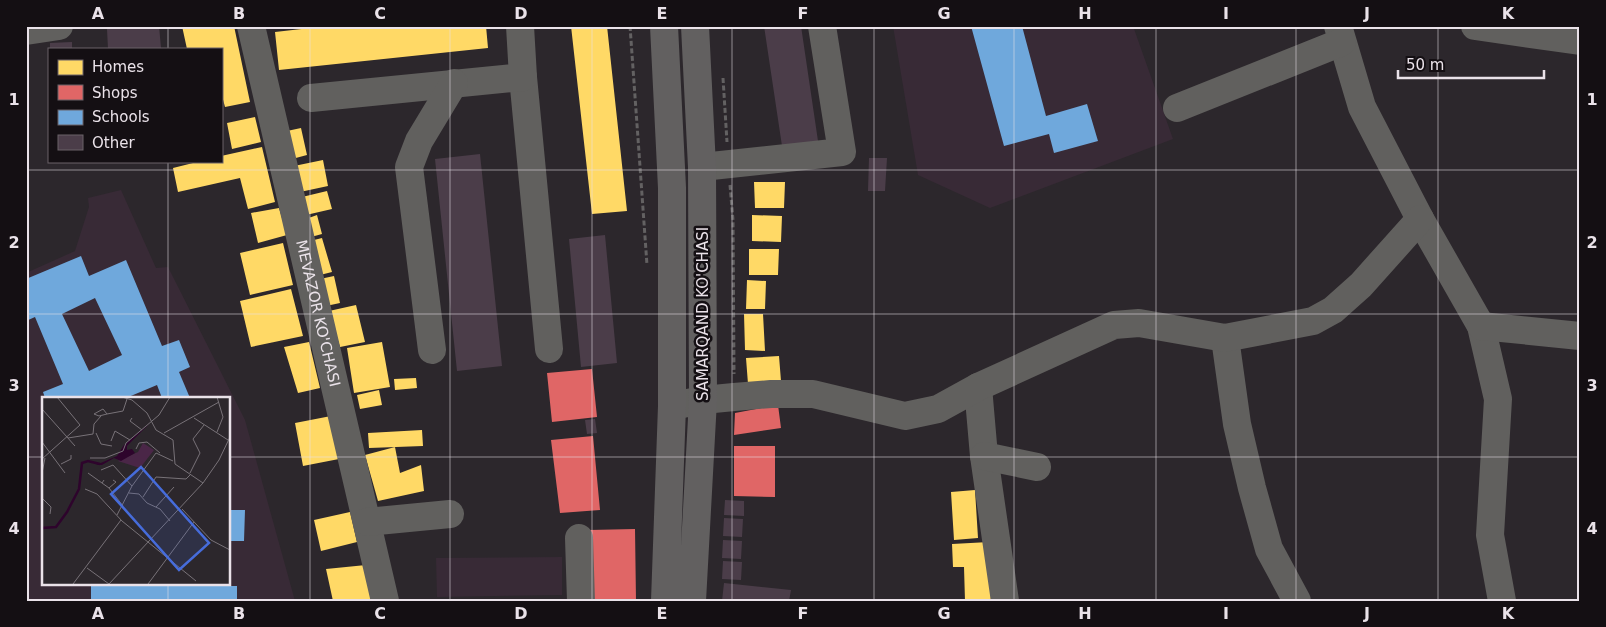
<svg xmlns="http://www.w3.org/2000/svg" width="1606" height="627" viewBox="0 0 1606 627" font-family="'DejaVu Sans',sans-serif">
<rect width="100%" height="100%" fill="#2c272c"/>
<path fill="#382a36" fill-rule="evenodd" d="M893,26H1133L1173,139L990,208L918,175Z
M121,190L156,268L168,267L245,420L295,601H26V273L75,251L89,207L88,198ZM44,398H229V583H44Z
M562,557V595L437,597L436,558Z"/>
<path fill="#ffd966" d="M182,26H234L250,102L225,107L221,92V49H187Z
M328,26H486L488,48L279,70L275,32Z
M571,26H607L627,211L592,214Z
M255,117L261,142L232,149L227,123Z
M301,128L307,155L292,159L287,131Z
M262,147L275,202L248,209L240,178L178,192L173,168L201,161H221V156Z
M323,160L328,186L300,192L294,166Z
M754,182H785L784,208H755Z
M327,191L332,209L306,215L302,197Z
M279,208L287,235L258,243L251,213Z
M317,215L322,234L311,237L306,219Z
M752,215L782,216L781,242L752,241Z
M322,238L332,272L320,275L310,241Z
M283,243L293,285L250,295L240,253Z
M749,249H779L778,275H749Z
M334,276L340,303L326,306L320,279Z
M747,280L766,281L765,309H746Z
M291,289L303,336L251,347L240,301Z
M356,305L365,342L340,347L329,311Z
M744,314H763L765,351L745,350Z
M309,342L320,388L298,393L284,347Z
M382,342L390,387L354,393L347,348Z
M779,356L781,381L748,384L746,358Z
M416,378L417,388L395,390L394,379Z
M379,390L382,405L360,409L357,395Z
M331,416L339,459L303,466L295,423Z
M422,430L423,446L369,448L368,433Z
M395,447L400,473L421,465L424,491L378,501L365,455Z
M975,490L978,538L954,540L951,492Z
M350,512L357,542L321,551L314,520Z
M989,542L991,601H965L964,567H953L952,544Z
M366,565L371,601H333L326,569Z"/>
<path fill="#e06666" d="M592,369L597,417L552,422L547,373Z
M778,405L781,428L734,435L735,413Z
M593,436L600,510L560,513L551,440Z
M734,446H775V497L734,496Z
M635,529L636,601H590L589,530Z"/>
<path fill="#6fa8dc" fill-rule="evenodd" d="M971,26H1022L1046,116L1087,104L1098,141L1054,153L1049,134L1004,146Z
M81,256L89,276L126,260L162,346L179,340L190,367L179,372L190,398H162L157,385L126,398H45L43,392L63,384L35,317L26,321V279ZM95,298L122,355L89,371L62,314Z
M229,510H245L244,541H229Z
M91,583L203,585V583H226V586H237V601H91Z"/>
<path fill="#4b3d49" d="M143,26H159L161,48L108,49L107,29Z
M764,26H801L818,141L782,146Z
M72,42V49H50V43Z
M480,154L502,366L457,371L435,159Z
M869,158H887L885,191H868Z
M605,235L617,363L581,367L569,239Z
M595,419L597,433L587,434L585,420Z
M725,500L744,501V516L724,515Z
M724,518L743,519L742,537L723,536Z
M723,540L742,541L741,559L722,558Z
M723,561L742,562L741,580L722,579Z
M724,583L791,590L789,601H722Z"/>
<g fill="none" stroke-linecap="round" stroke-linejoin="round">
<path stroke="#636162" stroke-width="3" stroke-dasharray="5 2.5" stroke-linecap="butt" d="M630,26L647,265
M723,78L727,142
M730,185L733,220L734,374"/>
<g stroke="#61605e" stroke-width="28">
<path id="s1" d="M251,26L385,601"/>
<path d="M1338,26L1362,107L1420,219L1481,326L1498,399L1490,535L1502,601"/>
<path d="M1475,26L1580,41"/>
<path d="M26,31L59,26"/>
<path d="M523,77L549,349"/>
<path d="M311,98L523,77L520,26"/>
<path d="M1177,108L1342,42"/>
<path d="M702,167L842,152L822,26"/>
<path d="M1481,326L1580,336"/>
<path d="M1225,338L1237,424L1252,488L1269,549L1297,601"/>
<path d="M432,350L409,167L419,141L454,83"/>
<path d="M978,387L984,456L1005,601"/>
<path d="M672,406L703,400L734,397L771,394H813L905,416L938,409L978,387L1114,325L1139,323L1225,338L1313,321L1333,310L1361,285L1420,219"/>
<path d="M984,456L1037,467"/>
<path d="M367,522L450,514"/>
<path d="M579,538L581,601"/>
</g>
<path stroke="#626060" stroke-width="28" d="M664,26L672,188V406L665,601
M692,601L703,400L702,167L695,26"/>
</g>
<path fill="none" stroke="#eae2e9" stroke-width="1" stroke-opacity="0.55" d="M168,26V49M310,26V601M450,26V601M592,26V601M732,26V601M874,26V601M1014,26V601M1156,26V601M1296,26V601M1438,26V601M168,161V398M26,170H1580M26,314H1580M26,457H44M229,457H1580M168,583V601"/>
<g text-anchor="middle" stroke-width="5" stroke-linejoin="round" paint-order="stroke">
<g font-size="15" fill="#eae2e9" stroke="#140f13">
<text dy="5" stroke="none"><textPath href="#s1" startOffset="295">MEVAZOR KO'CHASI</textPath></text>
<text transform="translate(703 314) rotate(-90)" y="5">SAMARQAND KO'CHASI</text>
</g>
</g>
<g transform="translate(42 397)">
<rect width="188" height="188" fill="#2c272c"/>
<path d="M101,46L112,53L98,71L76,64L96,55Z" fill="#4a2647"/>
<path d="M108,26L85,49V53L90,52L93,56L79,64L72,61L60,68H54L75,59L82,48Z" fill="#2e042c"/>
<path fill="none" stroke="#2e042c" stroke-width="2.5" d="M0,131L14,130L25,115L37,92L40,66L46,64L58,67"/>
<path fill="none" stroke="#787278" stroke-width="1" d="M80,0L90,3L105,16L114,33L131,43L133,67L161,86M175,0L181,20L175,35M0,12L33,49M61,12L65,17L57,19L52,17ZM65,17L81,14L85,2M90,21L88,24L100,33M152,21L186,43M54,36L59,47L70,49M122,36L177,5M26,41L51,37L52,27L59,19M69,44L73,34L88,43M0,45L23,76M94,52L97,46L105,45L118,56M48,61H63L81,54L84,46L117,18L128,0M0,62L38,28L15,0M19,67L29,62V58M59,73L71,68L90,89M0,76L3,61M46,76L60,86L62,83M148,76L158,56L151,42L162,28M60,86L67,91L74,85L71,83M67,91L81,109M43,92L55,97L80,124L154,184M87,96L97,97L105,106L118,112L128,124M101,100L114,80L144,82L149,77M0,101L9,110L8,117M114,110L132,90M140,112L169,143L188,153M75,118L90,89L114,56L131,64M45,171L67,187M31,187L79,123M67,187L161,86L177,63L188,40M106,187L152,125"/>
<path fill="#466cdb" fill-opacity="0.15" stroke="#466cdb" stroke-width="2.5" d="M99,70L167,146L137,173L69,97Z"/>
<rect width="188" height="188" fill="none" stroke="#eae2e9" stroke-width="2.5"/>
</g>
<rect width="1606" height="627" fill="none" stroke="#140f13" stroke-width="55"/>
<rect x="48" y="48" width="175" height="115" fill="#140f13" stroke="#6a6369"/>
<rect x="58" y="60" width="25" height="15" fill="#ffd966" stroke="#6a6369"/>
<text x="92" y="72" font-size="15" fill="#eae2e9">Homes</text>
<rect x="58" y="85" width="25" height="15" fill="#e06666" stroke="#6a6369"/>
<text x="92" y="98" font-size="15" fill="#eae2e9">Shops</text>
<rect x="58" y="110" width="25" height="15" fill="#6fa8dc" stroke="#6a6369"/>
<text x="92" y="122" font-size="15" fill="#eae2e9">Schools</text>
<rect x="58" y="135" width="25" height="15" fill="#4b3d49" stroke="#6a6369"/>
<text x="92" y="148" font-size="15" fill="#eae2e9">Other</text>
<path d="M1398 70v8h146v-8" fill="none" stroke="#eae2e9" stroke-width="2.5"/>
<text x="1406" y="70" font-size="15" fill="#eae2e9" stroke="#140f13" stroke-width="4" paint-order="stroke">50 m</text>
<rect x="28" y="28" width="1550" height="572" fill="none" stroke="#eae2e9" stroke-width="2"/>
<g font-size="16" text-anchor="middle" font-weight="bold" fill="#eae2e9">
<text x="98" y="19">A</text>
<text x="239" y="19">B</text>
<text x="380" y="19">C</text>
<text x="521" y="19">D</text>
<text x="662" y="19">E</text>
<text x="803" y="19">F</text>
<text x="944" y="19">G</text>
<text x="1085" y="19">H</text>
<text x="1226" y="19">I</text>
<text x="1367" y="19">J</text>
<text x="1508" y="19">K</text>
<text x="14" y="105">1</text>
<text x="1592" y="105">1</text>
<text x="14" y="248">2</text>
<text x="1592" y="248">2</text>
<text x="14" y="391">3</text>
<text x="1592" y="391">3</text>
<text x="14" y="534">4</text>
<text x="1592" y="534">4</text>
<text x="98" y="619">A</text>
<text x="239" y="619">B</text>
<text x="380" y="619">C</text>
<text x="521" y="619">D</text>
<text x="662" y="619">E</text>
<text x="803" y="619">F</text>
<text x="944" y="619">G</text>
<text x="1085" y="619">H</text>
<text x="1226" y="619">I</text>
<text x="1367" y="619">J</text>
<text x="1508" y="619">K</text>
</g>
</svg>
